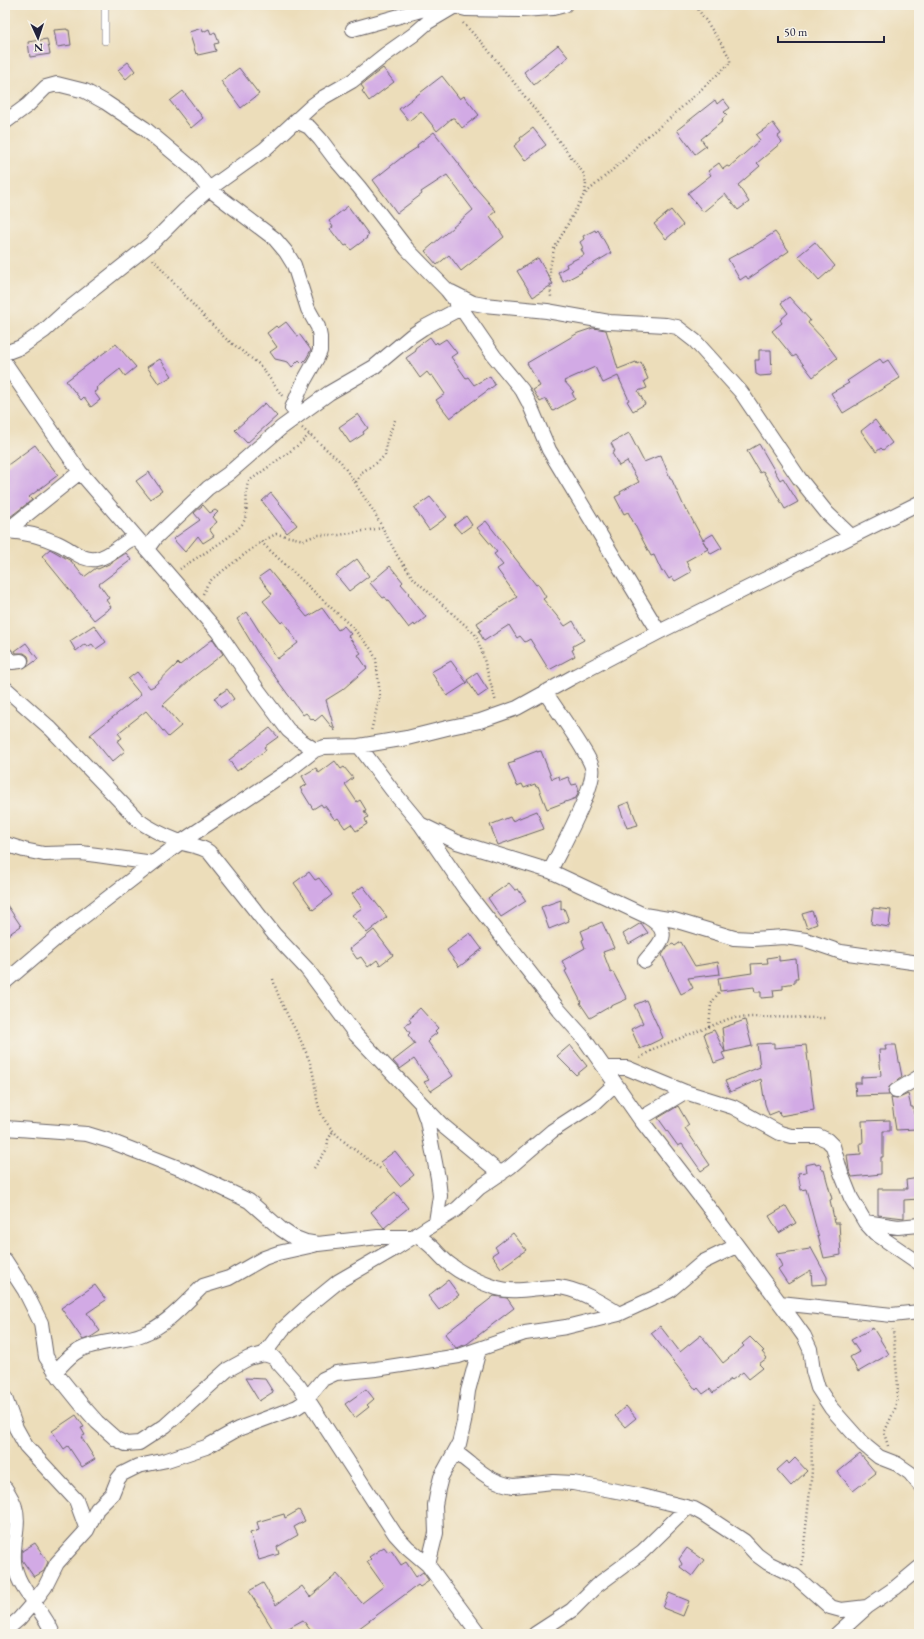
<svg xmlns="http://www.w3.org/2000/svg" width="924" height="1639" viewBox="0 0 924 1639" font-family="'EB Garamond',serif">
<rect width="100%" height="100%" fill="#f7f3e8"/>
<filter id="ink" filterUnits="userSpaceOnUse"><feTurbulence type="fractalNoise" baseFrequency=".025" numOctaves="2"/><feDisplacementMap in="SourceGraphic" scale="8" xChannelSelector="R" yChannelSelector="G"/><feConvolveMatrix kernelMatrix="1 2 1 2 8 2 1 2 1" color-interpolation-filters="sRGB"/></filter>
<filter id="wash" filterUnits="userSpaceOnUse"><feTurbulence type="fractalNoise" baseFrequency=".012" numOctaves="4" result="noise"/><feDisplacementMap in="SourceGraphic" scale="16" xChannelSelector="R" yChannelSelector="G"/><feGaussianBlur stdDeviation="0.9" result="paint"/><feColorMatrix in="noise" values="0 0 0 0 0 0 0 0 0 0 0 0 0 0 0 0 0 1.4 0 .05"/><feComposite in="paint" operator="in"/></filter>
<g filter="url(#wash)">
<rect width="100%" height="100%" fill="#ecddba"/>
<g id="blocks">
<path fill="#d2aae5" d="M202,28L203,32L209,29L211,34L215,32L219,43L214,44L216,51L198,55L197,53L196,54L189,32Z
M67,29V30H69L71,45L57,47L54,30Z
M47,39L50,54L30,57L28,42Z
M558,45L568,57L534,85L524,72Z
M128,62L135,71L126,79L118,70Z
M239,68L259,94L241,108L221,81Z
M383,68L394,82L369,101L362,91L364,89L361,85Z
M442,76L460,99L464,96L479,115L462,128L454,118H452L437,131L421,111L409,121L399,109Z
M183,91L203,118L191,128L170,101Z
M723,99L730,108L724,112L727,115L722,119L723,121L701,139L706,146L695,154L677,130L715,100L717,104Z
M773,123L781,134L778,136L782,142L757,163L760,166L738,185L749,202L738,210L725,194L703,212L688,193L711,175L708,171L719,163L723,169L727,166L729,167L760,140L756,135Z
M533,128L546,145L525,161L514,146L521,140L520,138Z
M434,132L460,165L459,166L475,187L496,211L490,216L504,237L461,271L449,255L437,265L425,251L473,210L447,175L421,192L422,194L397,213L373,180L401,158L418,147L417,145Z
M348,206L369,235L366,237L367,238L351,250L347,245L345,246L341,241L340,242L330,229L333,227L329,221Z
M671,210L683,225L666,239L654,224Z
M595,230L596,232L598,230L611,253L581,271L582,272L563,282L558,272L567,267L566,264L584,255L581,249L583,248L580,242L584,239L583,236Z
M775,232L789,251L748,279L746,276L740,280L728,259L752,246V247Z
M815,242L835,266L819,280L798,256Z
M538,258L553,284L533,297L517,271Z
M789,297L810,320L808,323L823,339L837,358L813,377L796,355L793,357L772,331L782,323L780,320L788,313L781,303Z
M286,322L297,336L300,335L311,350L306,359L302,363L299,360L292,367L288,362L275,359L270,352L277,347L267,333L276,326L278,328Z
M593,328L606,330L618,369L636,362L637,364L641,362L648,379L644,381L647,388L638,391L645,404L633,411L627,401L629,400L618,376L603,383L595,367L564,381L574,392L572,393L575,399L553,411L546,399L540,402L533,390L540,386L527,363L578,333Z
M430,337L435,344L437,342L438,344L446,339L457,353L451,357L466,378L468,377L474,385L490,376L495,385L450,418L436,400L445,394L432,375L430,376L427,372L420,378L406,358L416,351L415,348Z
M116,344L136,367L125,376L120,369L96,388L98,390L94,392L100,400L91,407L84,397L81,400L66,381Z
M759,350H771L772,375L760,376L756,374L755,360H759Z
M160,359L172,376L159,384L147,367Z
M880,359L883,363L888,360L900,378L843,413L831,393L849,383L847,381Z
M265,403L277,416L247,443L235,430Z
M358,414L368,428L363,432L364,434L350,443L339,427Z
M875,420L892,443L883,450L881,448L876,452L861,431Z
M629,433L644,462L661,455L670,478H671L686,511L687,510L703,540L713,534L722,548L711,554L703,541L708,549L686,561L691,572L675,581L672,577L669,579L664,571L662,572L654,555L651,556L628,512L624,514L615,497L621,494L620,492L639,482L627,461L619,466L612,453L615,451L611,443Z
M759,444L780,480L783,478L798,502L785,509L763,471L760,473L747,451Z
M35,445L58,475L29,497L32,500L10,517L5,511V467Z
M149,472L162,491L150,499L136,481Z
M271,493L297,525L287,533L262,501Z
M430,497L447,517L429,530L414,508Z
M203,505L210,513L215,510L218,512L213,517L217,522L209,529L214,536L203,543L198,536L185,552L173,539L200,520L194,513Z
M466,516L472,525L461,533L454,525Z
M486,521L536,585L538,584L546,597L543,599L565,626L573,621L584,640L573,646L574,649L572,650L575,656L549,670L530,639L525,642L520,636L517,638L509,625L484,641L479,631L481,630L477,623L517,597L497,569L503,565L494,554L497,552L477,528Z
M50,549L71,561L84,577L96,568L98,569L109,564L126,553L131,560L99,584L109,598L106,600L111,607L94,620L42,556Z
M357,559L369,576L349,591L336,575Z
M390,566L403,582L401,584L409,593L408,594L426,617L415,626L414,624L409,628L385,597L383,598L370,583Z
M269,570L307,617L322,608L338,630L344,626L351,634L348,636L361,653L358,655L367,668L342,690L326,700L335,731L322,715L315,721L313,719L312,720L306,713L303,715L259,655L237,619L247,612L277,659L298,643L283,621L281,623L263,601L272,594L259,577Z
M94,625L106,642L96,649L92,644L87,647L85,644L76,651L70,641Z
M213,639L223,654L192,678L163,705L181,726L168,737L146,711L118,733L122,738L117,741L125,751L112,762L90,735L141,695L128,679L137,672L150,688L154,686L178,663L180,665Z
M26,643L38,659L27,667L29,660L28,656L24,653H16L15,651Z
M451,661L467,683L447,696L431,672Z
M477,673L488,690L478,697L467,680Z
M227,689L234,699L221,707L214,698Z
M270,728L278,737L264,747L266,750L237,771L229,760Z
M537,751V752L541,751L552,779L559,776L560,780L568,777L572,785L577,784L579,790L576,798L547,809L538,786L536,787L535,784L524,788L522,784L517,786L508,764L515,762L514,760Z
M335,761L341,769L344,767L353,778L345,784L357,802L360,800L366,810L364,811L368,817L365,819L367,824L356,831L351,824L345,828L338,818L335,820L325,806L323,807L321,804L313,809L300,788L307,785L302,776L316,768L319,773Z
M629,802L638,825L627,828L619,806Z
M537,811L544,829L498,845L490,825L510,817L512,821Z
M309,872L315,880L319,878L332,895L313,910L294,883Z
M509,883L515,890L518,889L526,901L501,917L488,898Z
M363,886L387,917L367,933L352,915L362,908L352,894Z
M561,900V910L564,908L569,921L549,929L541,907Z
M5,902L21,926L5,937Z
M873,908L891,910L889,927L871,924Z
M812,911L817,924L807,928L802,914Z
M602,922L614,948L603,952L611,973L613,972L627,999L609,1007L590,1018L580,1003L581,1002L565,971L567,970L562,961L585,948L582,940L584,939L581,931Z
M641,923L648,933L629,944L623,934Z
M374,930L393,955L380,965L377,960L368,967L361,957L357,959L350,949Z
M470,933L482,949L459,967L447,950Z
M681,942L695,966L718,962L720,974L688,978L693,988L681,994L662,955L668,946L673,944L675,946Z
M779,956V961L796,959L798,979H795V983L783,985V989L773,990L774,997L761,998V992H755L754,987L720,991L718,978L752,973L751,964L768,963L767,958Z
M646,1000L663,1038L640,1049L631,1029L643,1023L634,1005Z
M420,1008L438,1028L435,1031L437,1033L429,1039L430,1040L428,1042L453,1076L431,1091L424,1082L429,1080L414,1059L400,1069L393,1061L415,1044L408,1035L410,1033L405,1026L411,1022L409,1019L413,1016L412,1015Z
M745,1020L752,1046L725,1052L722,1028Z
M714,1030L725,1052L722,1053L725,1059L714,1063L704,1034Z
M774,1043V1048L806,1045L814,1110L780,1116L779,1111L769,1115L765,1104L761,1079L730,1092L725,1081L760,1067L757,1044Z
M570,1045L587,1066L576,1075L557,1056Z
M885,1045H896L902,1077L889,1087L888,1091L889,1095L856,1096L855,1083H861V1077L881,1076L879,1050H886Z
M908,1094L911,1107H913L914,1114H916V1129L896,1130L891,1098L897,1099Z
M678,1106L689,1125L685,1128L710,1165L701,1171L682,1144L678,1146L658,1118Z
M890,1120V1131H883V1157H881V1174L852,1177L849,1170L847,1155L861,1154L860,1143H863L862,1121Z
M395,1151L414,1175L400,1186L380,1162Z
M815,1163L816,1165L820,1164L822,1170H824L832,1199L830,1200L835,1223H839L841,1255L824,1258L806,1189L801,1190L798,1173L806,1172L805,1165Z
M919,1178V1199L904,1200V1218L878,1215V1189H907L906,1180Z
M395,1192L408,1208L384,1228L371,1212Z
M786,1206L796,1223L779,1233L769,1216Z
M513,1233L526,1250L501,1268L492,1255L498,1251L495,1247Z
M810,1246L827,1277V1284L812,1285L811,1270L788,1284L778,1269L782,1266L776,1254L810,1249Z
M448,1280L459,1295L439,1310L428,1296Z
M95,1285L106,1300L87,1313L100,1331L91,1337L83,1340L61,1308Z
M494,1296L507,1298L514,1308L467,1344L456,1348L445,1334Z
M660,1326L680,1352L701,1335L723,1363L744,1346L742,1344L750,1337L764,1351L762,1352L767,1358L759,1364L763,1368L749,1379L743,1372L732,1380L731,1379L713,1393L710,1389L703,1394L698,1388L696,1390L651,1333Z
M873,1328L889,1354L858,1372L850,1357L859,1352L851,1340Z
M245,1378L265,1379L273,1392L259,1401Z
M366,1389L374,1399L367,1405L369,1407L355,1418L345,1404Z
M626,1406L636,1418L625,1427L615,1416Z
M76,1415L84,1427L81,1428L85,1435L81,1437L95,1459L82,1467L68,1446L64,1449L52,1431Z
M860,1454L876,1473L853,1491L838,1472Z
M795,1458L807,1471L791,1486L777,1470L787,1461L789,1464Z
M299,1510L305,1521L294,1527L298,1535L277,1547L279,1554L259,1560L250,1533L259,1530L257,1522L284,1514L285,1518Z
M35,1543L48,1562L44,1571L34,1577L22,1560V1551Z
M384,1547L388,1552L391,1550L401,1565L406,1562L416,1577L423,1572L429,1581L420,1587L418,1585L351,1634H313L303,1620L278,1634H276L249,1591L263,1583L276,1605L302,1586L310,1597L337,1574L362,1603L384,1586L367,1562L371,1559L369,1557Z
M687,1548L704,1560L692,1576L680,1567L682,1564L679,1559Z
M669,1593L689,1601L683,1616L663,1608Z"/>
</g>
</g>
<g filter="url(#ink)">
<use href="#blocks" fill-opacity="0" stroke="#696367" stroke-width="1"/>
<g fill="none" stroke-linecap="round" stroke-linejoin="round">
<defs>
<path id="service" d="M105,41V5"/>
<path id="minor" d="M450,5L466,9L521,10L553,8L565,5
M353,29L439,5
M296,121L309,127L320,139L335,159L359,187L407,249L447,290L461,308L494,356L522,390L529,403L549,450L659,632
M5,122L28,105L46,87L57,84L85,91L105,102L144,128L192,168L209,189L275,239L286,252L294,265L308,309L318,327L320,337V351L317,358L304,381L292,408
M451,292L473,303L484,305L547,311L609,322L666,325L677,327L695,341L741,392L799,478L827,513L851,536
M5,353L21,347L44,331L66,311L153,242L185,210L209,189L265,149L313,105L324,97L352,81L386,54L413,35L428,22L455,6
M5,363L80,472L218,632L258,690L288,730L300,740L315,750
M6,531C24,532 41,536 57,543C70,548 81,561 96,559C109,557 119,546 130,540L134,539L141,542
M5,532L80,472
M147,549L155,538L208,488L228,474L281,428L329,393L374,367L411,336L423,328L461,308
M5,654L12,662L21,661
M5,688L51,729L138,820C151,830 165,836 180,842C190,846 200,845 209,852L274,934L307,969L356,1035L442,1125L501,1174
M545,692C557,710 570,728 581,746C585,753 590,760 592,767C597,785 559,852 550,871
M359,746L392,790L421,825L469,895L559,1010L583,1037L640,1119L706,1204L794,1322L804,1336L810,1349L813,1371L818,1388L831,1408L863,1444L879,1457L897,1464L910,1473L919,1484
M422,825L457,842L550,871L644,915L674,920L734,938L753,939L784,937L806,940L841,952L919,963
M5,844L24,850L44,854L81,853L97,855L153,863
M645,961C662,941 674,933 646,916
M5,982L60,935L153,863L181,842L288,771L315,750L324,747L359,746L407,738L451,727L480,721L517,708L573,677L659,632L919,503
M605,1068H627L685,1092L733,1107L780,1133L791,1136H818L827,1140L833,1146L841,1173L851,1198L865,1222L875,1233L919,1263
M896,1091L919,1077
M422,1107L427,1121L438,1178L440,1196L436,1222
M640,1119L685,1092
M5,1128L87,1134L110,1141L189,1172L249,1201L281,1229L293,1237L306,1242L318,1244L378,1237H411
M865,1222L898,1227L919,1225
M417,1234C422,1239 428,1243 433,1248C438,1253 443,1259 448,1263C462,1274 481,1283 497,1288C517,1294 538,1286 558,1287C579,1289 602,1303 619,1314
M5,1260L25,1291L41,1323L46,1357L60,1378L81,1404L97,1422L116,1439L126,1444L139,1443L165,1426L227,1370L249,1358L264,1354L273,1357L299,1386L395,1534L407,1547L428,1565L479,1634
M780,1303L892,1315L919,1312
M264,1354L283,1329L307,1307L339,1281L394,1249L457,1209L479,1188L510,1167L552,1131L595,1103L615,1084
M55,1372C62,1365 70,1355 78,1351C95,1341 125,1342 143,1334C167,1325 185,1303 203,1286L229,1278L264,1258L278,1253L314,1245
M5,1398L16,1428L26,1446L76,1500L87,1530
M455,1452C476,1466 486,1482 514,1486L553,1482L573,1483L633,1494L694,1509L703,1514L744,1541L757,1555L768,1563L795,1576L830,1607L841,1610L867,1607
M5,1488C9,1494 13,1500 15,1507C21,1526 10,1548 15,1568C21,1593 44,1610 53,1634
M428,1565L436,1533L435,1505L438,1489L441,1477L459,1444L464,1422L468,1391L479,1350
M5,1631L19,1619L33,1603L45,1587L57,1563L87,1530L97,1509L112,1494L118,1479L122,1474L138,1466L167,1460L206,1447L238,1429L297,1407L303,1403L323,1379L336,1373L376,1369L459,1356L525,1333L566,1327L619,1314L669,1291L703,1262L736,1246
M535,1634L572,1610L596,1586L642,1552L687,1508
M837,1634L867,1607L895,1588L919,1568"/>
</defs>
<use href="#service" stroke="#696367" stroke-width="8"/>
<use href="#minor" stroke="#696367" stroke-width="16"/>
<path stroke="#696367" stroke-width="2.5" stroke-dasharray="1 3" stroke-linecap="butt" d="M463,23L485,46L523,94L584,174L586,184L585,193L554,249L550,267L551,298
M586,193L627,157L640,142L670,118L730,63C732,54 702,18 696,5
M153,259L195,307L225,338L260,365L283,397
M302,428L341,462L374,512L398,557L414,579L475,634L481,649L496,702
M356,482L362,472L378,462L385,455L387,440L395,420
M261,542L353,628L371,649L376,659L380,696L371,731
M180,569C196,557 237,536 244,521C249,510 244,489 249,481L296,447L309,435
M203,594L207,585L212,579L261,542L276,534L304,540L317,535H339L382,528
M273,979C281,1010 302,1036 311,1066C317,1085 314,1105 326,1122C340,1142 363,1155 382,1170
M709,1027L711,1004L719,992
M640,1058L653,1049L731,1018L753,1017L827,1018
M314,1168L327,1149L328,1140L333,1131
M888,1446L884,1433L895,1409L897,1398L898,1387L893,1329
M802,1565L812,1471L811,1424L813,1405"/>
<use href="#service" stroke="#fff" stroke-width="7"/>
<use href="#minor" stroke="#fff" stroke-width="14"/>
</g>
</g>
<rect width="924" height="1639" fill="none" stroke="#f7f3e8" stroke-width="20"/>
<g transform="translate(38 38) rotate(177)" stroke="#f7f3e8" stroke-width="3" paint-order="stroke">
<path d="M0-3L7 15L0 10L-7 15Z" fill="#22223b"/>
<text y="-6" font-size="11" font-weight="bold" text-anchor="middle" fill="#22223b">N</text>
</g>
<path d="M778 36v6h106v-6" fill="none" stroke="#22223b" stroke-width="2"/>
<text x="784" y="36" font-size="12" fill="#22223b" stroke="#f7f3e8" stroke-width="3" paint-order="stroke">50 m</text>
</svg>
